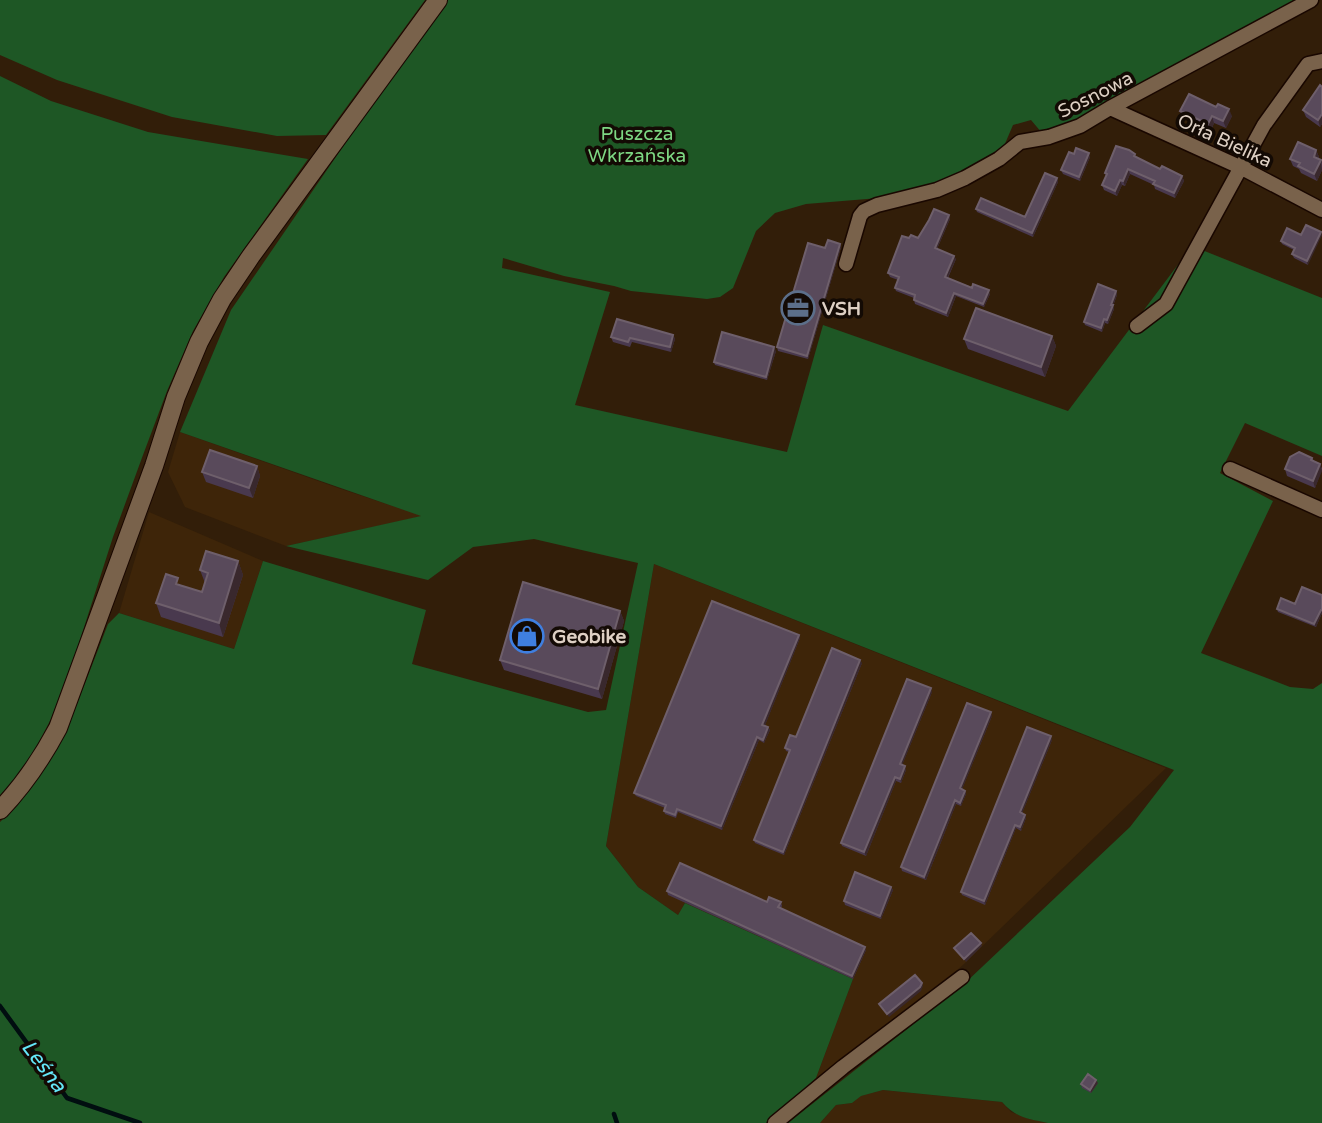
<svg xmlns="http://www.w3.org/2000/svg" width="1322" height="1123" viewBox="0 0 1322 1123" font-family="'Varela Round',sans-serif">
<rect width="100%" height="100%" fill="#321e09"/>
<path fill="#3e2509" d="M180,432L338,488L423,516L286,546L185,507L168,472Z
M149,512L263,561L234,649L119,613Z
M654,564L1166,768L964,964L933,991L816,1078L853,979L685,903L678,915L638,887L606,846Z
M883,1090L1002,1102L1011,1112L1030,1119L1048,1123H820L836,1105L852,1103L860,1096Z"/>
<path fill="#1e5725" d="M0,0H425L326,135L277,136L172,117L57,80L0,55Z
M448,0H1301L1078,122L1042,133L1031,120L1013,125L1004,146L995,154L954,177L915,192L879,198L806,204L775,213L756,231L733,288L720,297L707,299L631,291L614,286L564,276L503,258L502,268L610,292L575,405L787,452L823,325L1068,411L1192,246L1322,298V456L1245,423L1220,473L1273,501L1201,653L1290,687L1313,689L1322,683V1123H1048C1028,1119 1016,1118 1002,1102L883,1090L861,1096L852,1103L836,1105L820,1123H788L964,984L1130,827L1174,770L654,564L606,846L638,887L678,915L685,903L853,979L816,1078L766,1123H0V822L9,813L49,761L77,704L108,624L119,613L234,649L263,561L426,610L412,664L588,712L606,710L638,563L534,539L473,547L428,580L286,546L421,516L180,432L231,310L379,94Z
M0,76L51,101L148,132L308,159L224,277L193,331L167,391L143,455L113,537L79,643L51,719L23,772L0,795Z"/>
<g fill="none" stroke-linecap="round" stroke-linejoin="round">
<path stroke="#010e10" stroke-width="4.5" d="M0,1006L67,1098L140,1123
M614,1114L617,1123"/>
<defs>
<path id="minor" d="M1110,108L1242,168L1322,210
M846,264L860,216L864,211L877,205L937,190L965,178L999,159L1020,142L1049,137L1080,126L1110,108L1311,0
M1137,326L1166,304L1264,125L1308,64L1322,61
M1230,469L1322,510
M775,1123L843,1067L962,977"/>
<path id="tertiary" d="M0,810C24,785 42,758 58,728L154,466L176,397L199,342L222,299L251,256L438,0"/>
</defs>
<use href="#minor" stroke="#190700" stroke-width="17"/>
<use href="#tertiary" stroke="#190700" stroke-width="20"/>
<use href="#minor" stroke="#79624b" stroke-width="14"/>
<use href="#tertiary" stroke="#79624b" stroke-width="18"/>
</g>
<path fill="#49394e" d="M1322,87V124L1320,127L1306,117L1303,110Z
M1180,111L1232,116L1226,128L1214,123L1211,131L1183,118Z
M1316,150L1319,157L1318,159L1321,160L1322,163V170L1317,181L1301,173L1299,169L1293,166L1290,159Z
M1074,154L1090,157L1080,181L1063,174L1061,170Z
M1136,157L1160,169L1182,176L1184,181L1175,198L1155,189L1154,185L1130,174L1125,186L1122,185L1117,196L1104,190L1102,185L1106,177L1105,173Z
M1057,178L1058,182L1033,237L977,212L976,209L1025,217Z
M949,215L950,219L937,249L956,259L948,278L990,294L984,307L956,296L948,317L915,304L914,300V298L896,291L895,288L898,280L890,277L888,273L909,238H918Z
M1301,235L1308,265L1294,258L1292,254L1294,250L1282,244L1281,241Z
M840,244L841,247L808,359L778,351L777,347L825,248Z
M1116,291L1117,295L1113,306L1114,309L1108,324L1105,323L1102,332L1085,325L1084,322Z
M673,335L675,339L671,352L632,342L630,347L613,342L611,337Z
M1052,336L1056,346L1045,377L968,349L964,339Z
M776,351L767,380L715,365L714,362Z
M1312,458L1314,461L1320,464L1322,469L1315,488L1287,476L1285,469Z
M257,466L260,476L253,498L206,482L202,472Z
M238,561L243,575L223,637L161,617L156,603L181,586L202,592L205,583L200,570Z
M1322,595V613L1316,627L1278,612L1277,609Z
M620,611L624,621L602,699L504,670L500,660Z
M799,635L800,638L765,725L768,727L770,730L764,743L759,740L722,830L678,812L676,818L665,814L664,811L665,808L636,796L634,793Z
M862,663L784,855L755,843L754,840L789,752L786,751L785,748L796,737Z
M932,692L902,765L906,770L901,783L896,781L866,856L842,846L841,843Z
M992,716L962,789L965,791L966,794L961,806L956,804L926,880L902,871L901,867Z
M1052,740L1022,813L1026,818L1021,831L1016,828L985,905L962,895L961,892Z
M891,887L893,890L881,919L845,905L844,901Z
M667,891L767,902H781L782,906L781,908L866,950L853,979L668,895Z
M1098,1083L1091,1093L1082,1088L1081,1084Z"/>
<path fill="#39282d" d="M1229,109L1232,116L1226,128L1223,121Z
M1322,114V124L1320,127L1318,120Z
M1212,116L1214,123L1211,131L1208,124Z
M1316,150L1319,157L1316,163L1314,157Z
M1089,153L1090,157L1080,181L1079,177Z
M1321,160L1322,170L1317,181L1314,174Z
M1128,169L1130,174L1125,186L1123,181Z
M1182,176L1184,181L1175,198L1174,193Z
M1057,178L1058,182L1033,237L1032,233Z
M1120,180L1122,185L1117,196L1115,191Z
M949,215L950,219L936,251L935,248Z
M1321,232L1322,235L1308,265L1307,261Z
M840,244L841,247L808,359L807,356Z
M954,256L956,259L946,281L945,277Z
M989,290L990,294L984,307L983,304Z
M1116,291L1117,295L1113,306L1114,309L1108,324L1107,320L1111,305Z
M954,293L956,296L948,317L946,313Z
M1104,319L1105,323L1102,332L1101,328Z
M673,335L675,339L671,352L670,347Z
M1052,336L1056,346L1045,377L1041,367Z
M774,347L776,351L767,380L766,377Z
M1320,464L1322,471L1315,488L1313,481Z
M257,466L260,476L253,498L249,488Z
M238,561L243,575L223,637L219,623Z
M1321,610L1322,613L1316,627L1314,624Z
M620,611L624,621L602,699L598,689Z
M799,635L800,638L764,728L762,725Z
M860,660L862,663L784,855L783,852Z
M931,688L932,692L901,768L900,764Z
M991,712L992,716L961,792L960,788Z
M768,727L770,730L764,743L763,740Z
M1051,736L1052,740L1021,816L1020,812Z
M757,737L759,740L722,830L721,826Z
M905,766L906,770L901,783L900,779Z
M895,777L896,781L866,856L864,852Z
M965,791L966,794L961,806L960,803Z
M955,800L956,804L926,880L924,877Z
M1025,815L1026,818L1021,831L1020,827Z
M1015,825L1016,828L985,905L984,901Z
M891,887L893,890L881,919L880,916Z
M981,943L982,946L966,962L964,959Z
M865,947L866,950L853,979L852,976Z
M922,983L923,986L921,991L889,1017L887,1014Z
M1096,1080L1098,1083L1091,1093L1090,1090Z"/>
<path fill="#594a5b" stroke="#6e5f6b" stroke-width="2" d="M1320,85L1322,87V114L1318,120L1303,110Z
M1189,94L1216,107L1218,104L1229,109L1223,121L1212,116L1208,124L1180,111Z
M1298,142L1316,150L1314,157L1321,160L1314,174L1298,166L1300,163L1290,159Z
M1116,146L1129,150L1135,154L1134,156L1160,169L1162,166L1182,176L1174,193L1153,184L1155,181L1128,169L1123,181L1120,180L1115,191L1102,185L1107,174L1105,173Z
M1076,148L1089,153L1079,177L1061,170L1069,152L1074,154Z
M1045,173L1057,178L1032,233L976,209L981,198L1025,217Z
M934,209L949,215L935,248L954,256L945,277L972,288L973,284L989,290L983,304L954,293L946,313L914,300L915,295L895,288L899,277L888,273L902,236L909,238L911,235L918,238L929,220Z
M1306,225L1321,232L1307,261L1292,254L1295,248L1281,241L1287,228L1301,235Z
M828,240L840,244L807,356L777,347L808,243L825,248Z
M1098,284L1116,291L1111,305H1113L1107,320L1104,319L1101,328L1084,322Z
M976,308L1052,336L1041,367L964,339Z
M617,319L673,335L670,347L630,338L628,342L611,337Z
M722,332L774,347L766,377L714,362Z
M210,450L257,466L249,488L202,472Z
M1299,452L1312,458L1311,460L1320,464L1313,481L1285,469L1290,457Z
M206,551L238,561L219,623L156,603L166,574L178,578L176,584L202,592L208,573L200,570Z
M523,582L620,611L598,689L500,660Z
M1302,587L1322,595V610H1321L1314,624L1277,609L1281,598L1295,604Z
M712,601L799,635L762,725L768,727L763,740L757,737L721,826L677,809L675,815L664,811L666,805L634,793Z
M832,648L860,660L783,852L754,840L790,750L785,748L790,735L796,737Z
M907,679L931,688L900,764L905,766L900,779L895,777L864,852L841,843Z
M967,703L991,712L960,788L965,791L960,803L955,800L924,877L901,867Z
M1027,727L1051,736L1020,812L1025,815L1020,827L1015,825L984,901L961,892Z
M680,863L767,902L769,897L781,902L778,907L865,947L852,976L667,891Z
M855,872L891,887L880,916L844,901Z
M971,933L981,943L964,959L954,948Z
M915,975L922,983L920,987L887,1014L879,1004Z
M1088,1074L1096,1080L1090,1090L1081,1084Z"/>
<defs>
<symbol id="office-ring" viewBox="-11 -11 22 22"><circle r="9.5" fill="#130a04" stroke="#5c6f8a" stroke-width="1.5"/><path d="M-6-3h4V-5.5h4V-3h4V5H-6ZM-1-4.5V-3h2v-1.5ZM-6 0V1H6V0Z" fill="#5c6f8a"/></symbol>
<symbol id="shop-ring" viewBox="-11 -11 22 22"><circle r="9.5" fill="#130a04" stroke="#3f7fe0" stroke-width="1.5"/><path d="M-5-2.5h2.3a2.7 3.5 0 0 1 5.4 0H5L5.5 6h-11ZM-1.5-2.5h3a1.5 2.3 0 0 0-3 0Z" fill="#3f7fe0"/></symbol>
</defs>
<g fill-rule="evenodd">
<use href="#office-ring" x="779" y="289" width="38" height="38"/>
<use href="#shop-ring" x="508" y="617" width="38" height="38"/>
</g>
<g text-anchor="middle" stroke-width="7" stroke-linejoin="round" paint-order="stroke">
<g font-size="19" fill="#ded0c4" stroke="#130a04">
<text transform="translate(1095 94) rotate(-27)" y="7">Sosnowa</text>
<text transform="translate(1225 140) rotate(25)" y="7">Orła Bielika</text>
</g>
<g font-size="19" fill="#7dd783" stroke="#130a04">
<text x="637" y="140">Puszcza<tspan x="637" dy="22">Wkrzańska</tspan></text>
</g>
<g font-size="19" font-weight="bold" fill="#ded0c4" stroke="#130a04" text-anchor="start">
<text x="822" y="315">VSH</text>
<text x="552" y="643">Geobike</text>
</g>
<g font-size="21" font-style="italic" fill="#64e7f8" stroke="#130a04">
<text transform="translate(44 1066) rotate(53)" y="7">Leśna</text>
</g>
</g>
</svg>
